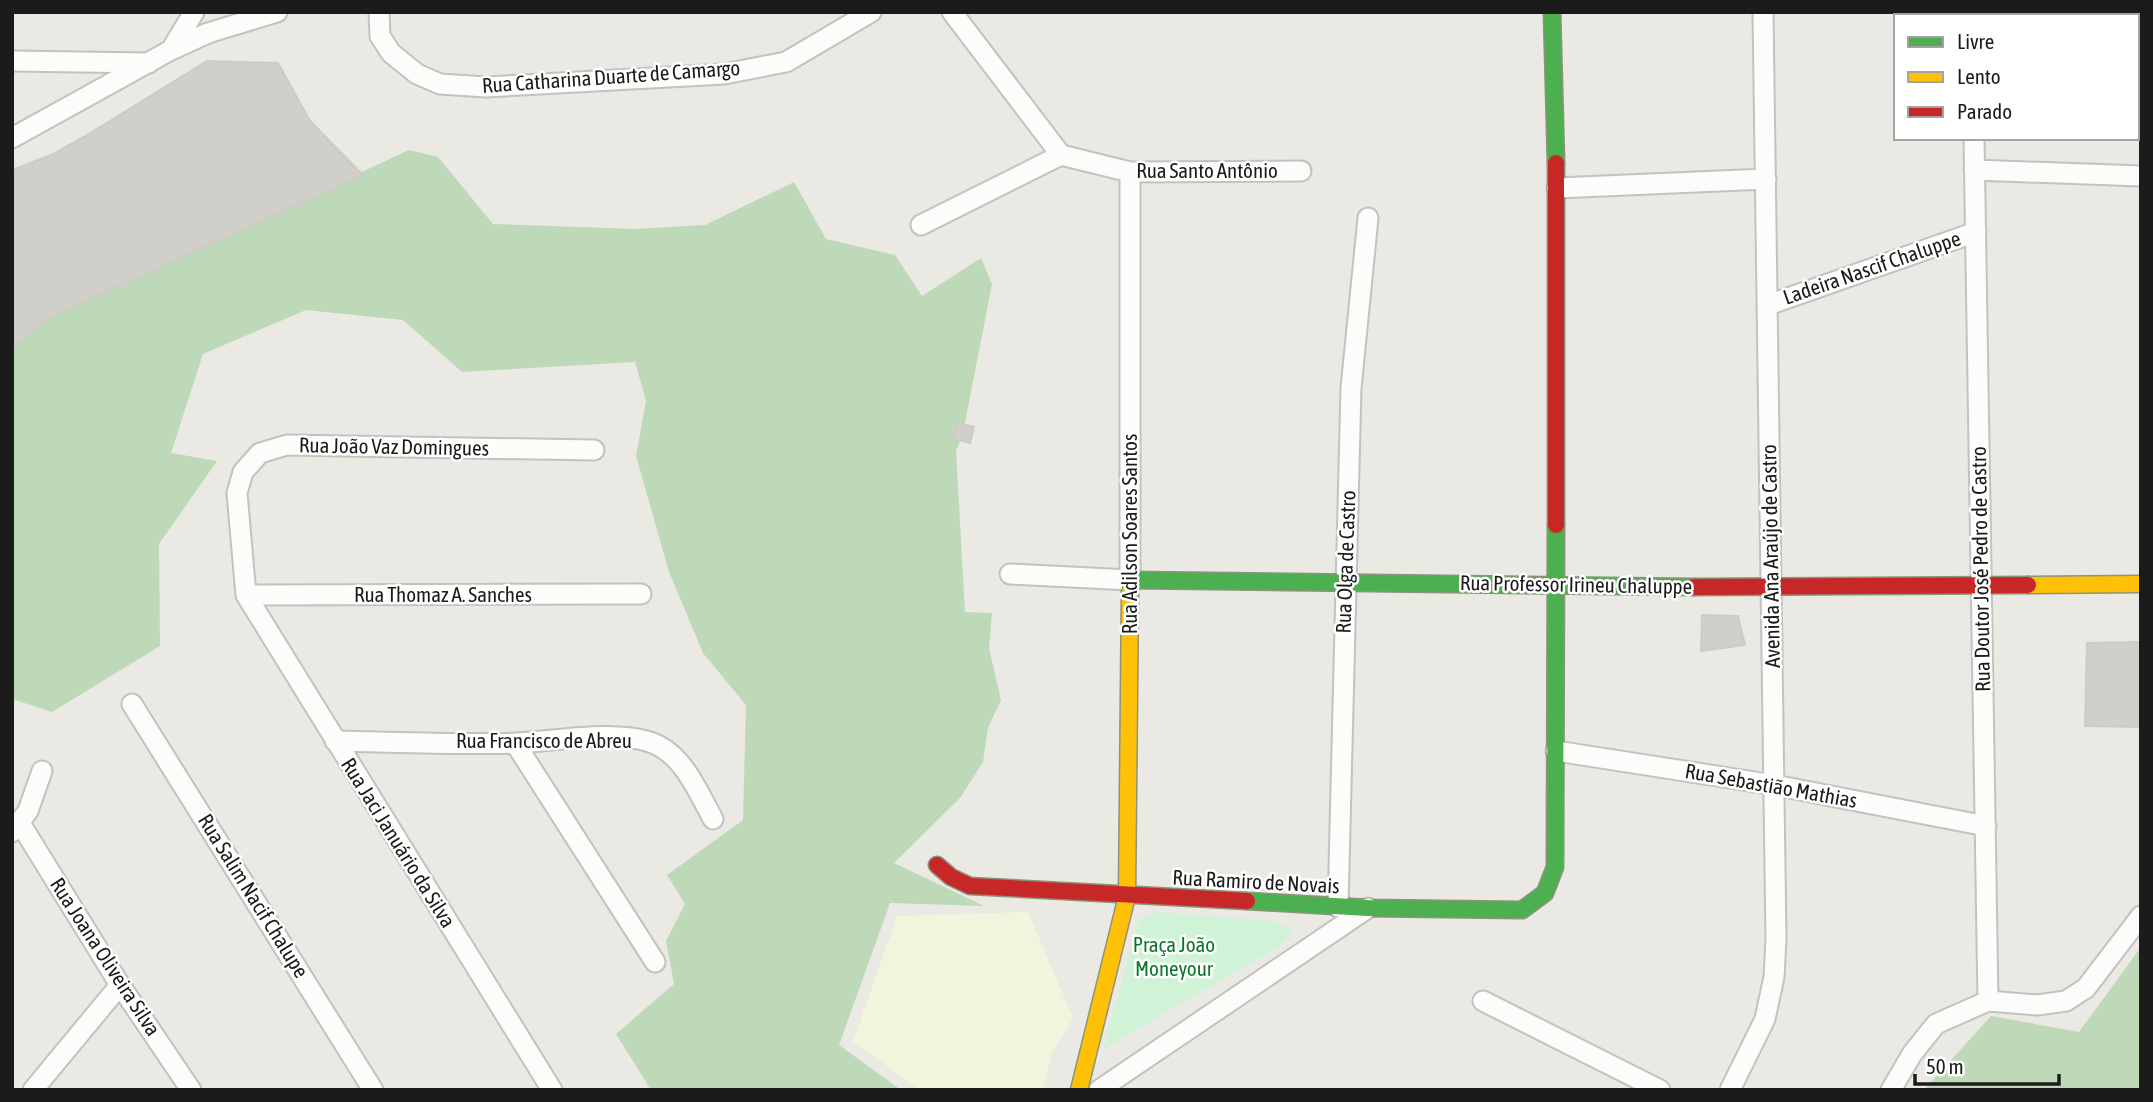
<svg xmlns="http://www.w3.org/2000/svg" width="2153" height="1102" viewBox="0 0 2153 1102" font-family="'Asap Condensed',sans-serif">
<rect width="100%" height="100%" fill="#eae9e3"/>
<path fill="#f1f5dc" d="M1028,912L1073,1018L1052,1053L1043,1090H921L853,1042L897,916Z"/>
<path fill="#bed9b8" d="M409,150L438,157L493,224L635,229L705,225L794,182L826,239L895,255L922,296L981,258L992,284L963,433L956,451L965,612L992,613L989,648L1001,700L988,728L983,762L960,798L894,863L984,906L890,903L839,1045L901,1090H651L616,1034L674,984L666,941L685,904L667,875L743,820L746,705L703,653L669,572L636,456L646,401L635,362L462,372L403,320L306,310L203,354L171,453L217,461L159,544L160,646L52,712L15,700L12,702V349L51,317Z
M2141,947V1090H1924L1991,1016L2079,1032Z"/>
<path fill="#d0f2d6" d="M1154,912L1275,921L1292,932L1278,947L1103,1049L1139,919Z"/>
<path fill="#d0cfca" stroke="#cdcbc5" stroke-width="2" d="M207,61L278,63L310,121L363,175L51,317L12,349V170L51,155L92,132Z
M958,423L974,427L970,443L953,438Z
M1702,615L1738,616L1745,645L1701,651Z
M2141,642V727L2085,726L2087,643Z"/>
<g fill="none" stroke-linecap="round" stroke-linejoin="round">
<defs>
<path id="street" d="M379,12L380,36L391,53L417,74L440,84L486,87L724,74L786,62L871,12
M952,12L1061,155
M1972,12V16
M171,50L194,12
M12,61L149,63
M12,138L171,50L208,33L277,12
M1974,138L1988,1001
M1974,170L2141,176
M1557,188L1766,179
M921,225L1061,155L1130,172L1301,171
M1768,305L1976,232
M1010,574L1130,580V172
M246,595L641,594
M132,704L373,1090
M335,741C395,742 456,745 517,743C556,741 614,730 650,742C683,753 698,792 713,819
M515,743L655,962
M1556,751L1774,785L1986,826
M20,823L120,985L191,1090
M12,832L28,811L42,771
M1338,907L1351,388L1368,218
M1483,1001L1660,1090
M33,1090L120,985
M552,1090L246,595L237,493L243,472L260,453L287,445L594,450
M1099,1090L1368,908
M1730,1090L1765,1019L1774,977L1776,939L1763,12
M1891,1090L1912,1054L1936,1024L1988,1001L2037,1005L2066,1001L2086,988L2141,916"/>
<path id="fast" d="M1552,12L1556,163
M1130,592V580L1694,587
M1247,901L1368,908L1522,910L1545,893L1555,867L1556,525"/>
<path id="slow" d="M2028,585L2141,584
M1079,1090L1127,896L1130,592"/>
<path id="jam" d="M1556,525V163
M1694,587L2028,585
M937,865L951,877L970,886L1247,901"/>
</defs>
<use href="#street" stroke="#c2c2bf" stroke-width="23"/>
<use href="#fast" stroke="#8d937c" stroke-width="19"/>
<use href="#slow" stroke="#8d937c" stroke-width="19"/>
<use href="#jam" stroke="#8d937c" stroke-width="19"/>
<use href="#street" stroke="#fcfcfb" stroke-width="19"/>
<use href="#fast" stroke="#4caf50" stroke-width="16"/>
<use href="#slow" stroke="#ffc107" stroke-width="16"/>
<use href="#jam" stroke="#c62828" stroke-width="16"/>
</g>
<g text-anchor="middle" stroke-width="5" stroke-linejoin="round" paint-order="stroke">
<g font-size="21" fill="#1b1b1b" stroke="#fff">
<text transform="translate(611 77) rotate(-4)" y="7">Rua Catharina Duarte de Camargo</text>
<text x="1207" y="178">Rua Santo Antônio</text>
<text transform="translate(1872 268) rotate(-19)" y="7">Ladeira Nascif Chaluppe</text>
<text transform="translate(394 447) rotate(1)" y="7">Rua João Vaz Domingues</text>
<text transform="translate(1130 534) rotate(-90)" y="7">Rua Adilson Soares Santos</text>
<text transform="translate(1771 556) rotate(-91)" y="7">Avenida Ana Araújo de Castro</text>
<text transform="translate(1346 562) rotate(-88)" y="7">Rua Olga de Castro</text>
<text transform="translate(1981 569) rotate(-91)" y="7">Rua Doutor José Pedro de Castro</text>
<text transform="translate(1576 585) rotate(1)" y="7">Rua Professor Irineu Chaluppe</text>
<text x="443" y="602">Rua Thomaz A. Sanches</text>
<text x="544" y="748">Rua Francisco de Abreu</text>
<text transform="translate(1771 786) rotate(10)" y="7">Rua Sebastião Mathias</text>
<text transform="translate(398 843) rotate(58)" y="7">Rua Jaci Januário da Silva</text>
<text transform="translate(1256 882) rotate(3)" y="7">Rua Ramiro de Novais</text>
<text transform="translate(253 896) rotate(58)" y="7">Rua Salim Nacif Chalupe</text>
<text transform="translate(105 957) rotate(57)" y="7">Rua Joana Oliveira Silva</text>
</g>
<g font-size="21" fill="#0b7629" stroke="#fff">
<text x="1174" y="952">Praça João<tspan x="1174" dy="24">Moneyour</tspan></text>
</g>
</g>
<rect width="2153" height="1102" fill="none" stroke="#1b1b1b" stroke-width="28"/>
<rect x="1894" y="14" width="245" height="126" fill="#ffffff" stroke="#a4a4a4" stroke-width="2"/>
<rect x="1908" y="37" width="35" height="10" fill="#4caf50" stroke="#a4a4a4" stroke-width="2"/>
<text x="1957" y="49" font-size="21" fill="#1b1b1b">Livre</text>
<rect x="1908" y="72" width="35" height="10" fill="#ffc107" stroke="#a4a4a4" stroke-width="2"/>
<text x="1957" y="84" font-size="21" fill="#1b1b1b">Lento</text>
<rect x="1908" y="107" width="35" height="10" fill="#c62828" stroke="#a4a4a4" stroke-width="2"/>
<text x="1957" y="119" font-size="21" fill="#1b1b1b">Parado</text>
<path d="M1915 1074v10h144v-10" fill="none" stroke="#1b1b1b" stroke-width="3.5"/>
<text x="1926" y="1074" font-size="21" fill="#1b1b1b" stroke="#ffffff" stroke-width="5" paint-order="stroke">50 m</text>
</svg>
